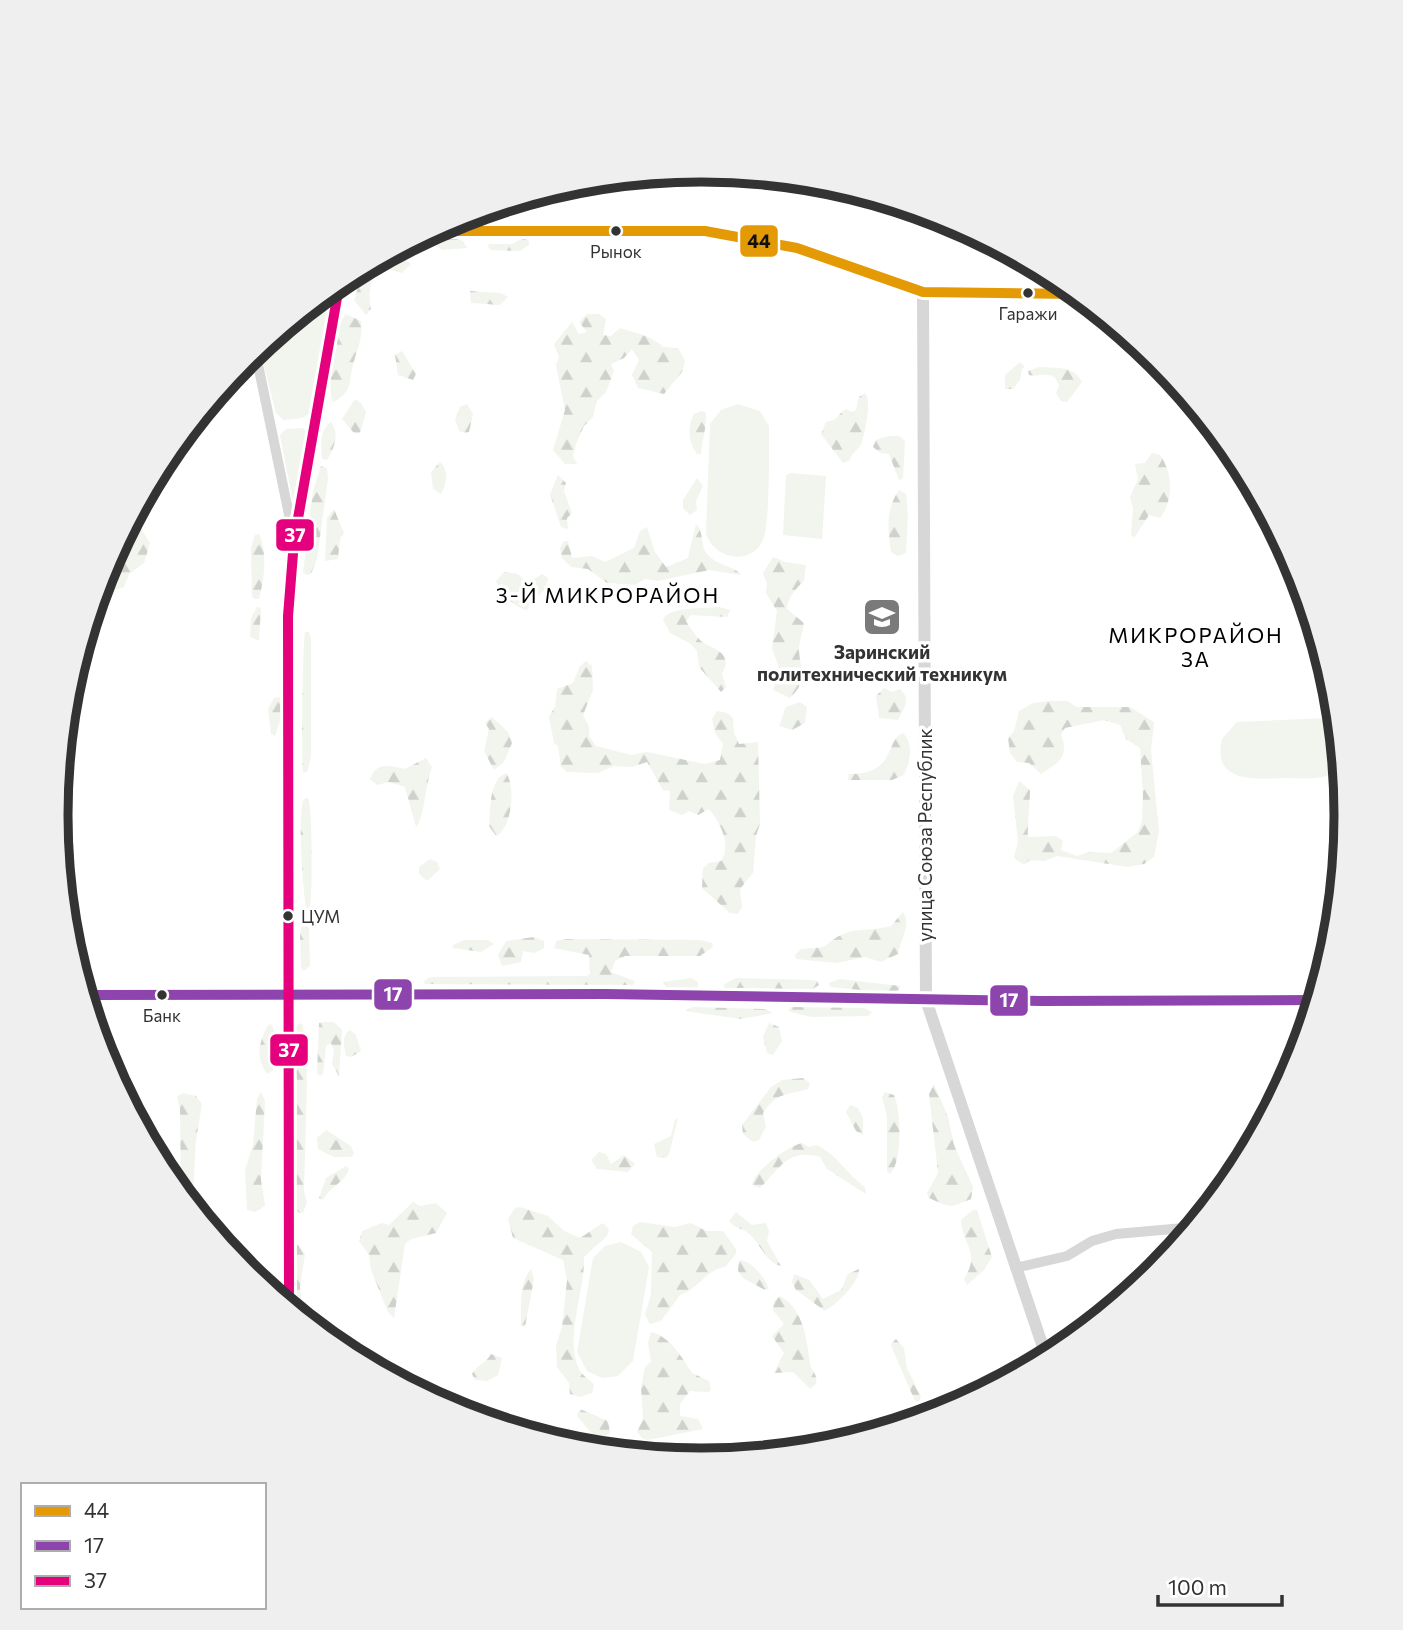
<svg xmlns="http://www.w3.org/2000/svg" width="1403" height="1630" viewBox="0 0 1403 1630" font-family="Commissioner,sans-serif">
<defs>
<pattern id="forest-firs" width="22" height="20" patternUnits="userSpaceOnUse" patternTransform="scale(1.75)"><rect width="22" height="20" fill="#f1f5ed"/><path d="M5 1l3.5 6h-7zM16 11l3.5 6h-7z" fill="#cfd2cc"/></pattern>
</defs>
<rect width="100%" height="100%" fill="#fff"/>
<path fill="#f1f5ed" d="M331,288L312,412L302,418L283,420L276,413L259,347Z
M738,404L760,411L769,426C769,448 770,525 763,540C751,567 713,559 706,533L710,424L721,410Z
M303,428L308,434V442L296,517L280,435L286,429Z
M790,473L826,476L822,539L783,535L786,476Z
M1327,718L1338,725L1342,766C1328,782 1306,778 1286,778C1257,779 1211,784 1222,739L1237,722Z
M621,1242L641,1252L649,1267L633,1361L618,1376L602,1378L587,1371L577,1352L593,1258L605,1246Z"/>
<path fill="url(#forest-firs)" d="M452,236L463,241L467,248L442,250L433,243Z
M523,238L529,241V245L520,251L491,250L488,247L489,244H512Z
M402,257L411,264L402,273C398,272 389,269 385,269C369,270 368,299 371,309L366,315L354,300L360,281L356,271L379,259L391,262Z
M470,291L501,293L508,297L500,305L471,303Z
M346,314L361,321C363,339 357,349 353,365C348,383 353,392 333,402C326,388 335,324 346,314Z
M587,314H599L606,319L603,335L611,336L620,328C635,333 651,335 663,347L678,348L685,361L682,372L664,394L638,388L632,375L639,360L632,349L624,358L611,364L614,371L606,392L597,401L593,417L584,426L576,444L573,456L577,464H565L553,450L565,410L556,365L559,357L554,344L572,322L579,334L587,332L579,322Z
M402,351L416,374L413,380L398,375L395,355Z
M1020,362L1025,367L1022,369L1020,380L1013,389H1005V375Z
M1039,367C1055,368 1075,366 1082,382L1067,402L1061,401L1056,393L1059,386C1054,368 1040,378 1029,375L1028,371Z
M865,393C872,402 865,430 862,442C859,451 852,451 850,460L843,463L821,434L826,422L834,420L845,409L853,412L856,410L859,397Z
M355,399L361,403L366,412L360,433H354L342,419Z
M467,404L473,414L469,432L466,433L459,431L455,419L460,407Z
M702,411L706,413C707,426 702,441 701,454H697C688,443 687,427 694,414Z
M331,422C340,433 334,449 327,460L322,459C321,446 319,429 331,422Z
M888,436H899L905,441L903,479L899,480L889,454L880,453L873,447L876,440Z
M1152,453L1160,455C1173,473 1174,500 1160,518L1149,515L1134,538L1131,535L1133,508L1130,497L1138,479L1135,464L1145,463Z
M440,462C450,470 446,485 441,494L433,489L431,472Z
M321,466L327,468L328,479L317,559L311,574L307,575L303,573L313,491Z
M558,475L566,483L564,491L572,513L567,518L568,529L561,527L550,494Z
M697,478L703,486L696,501L697,510L690,515L683,508V500Z
M899,490L906,494C909,512 907,535 906,553L898,556L891,552C888,530 885,510 899,490Z
M138,507L141,516L140,527L150,543L144,563L129,574L124,587L115,590L108,601H95L105,568L119,542L127,539L128,524Z
M334,509L344,533L340,539L338,559L325,561L327,518Z
M696,524C705,532 699,546 708,555C718,566 737,567 741,575L709,570L658,581L645,579L635,585L607,583L588,569L571,567L562,558L560,548L564,541H568L572,558L592,556L605,562L634,548L640,531L647,527L655,552L666,567L688,558Z
M259,534C268,553 264,580 259,599H255L252,597L251,548L255,535Z
M773,557L785,562L806,565L804,581C795,589 788,598 787,609L804,623C803,631 800,640 799,647C799,673 811,677 790,698L773,690L780,670L772,649L777,611L766,593L767,584L763,573Z
M504,572L518,574L527,583L542,574L548,578C548,587 541,596 532,598L527,610C515,608 499,592 496,581Z
M257,607L261,608L259,641L250,637L251,618Z
M719,607L730,610L727,617L691,615L686,621C689,626 695,635 700,640C709,649 735,650 722,674L726,687L721,692L699,667L697,651L691,644L670,633L663,619C671,606 704,609 719,607Z
M305,632H309L311,639V757L307,772L303,773C301,763 303,639 305,632Z
M586,661L592,666L593,690L583,715L589,727V736L596,746L631,755L647,752L705,764L720,760L723,744L715,733L712,719L717,711L727,713L733,718L734,733L739,744L758,742L760,824L756,836L753,873L740,889L742,907L738,914L730,913L702,888L703,868L709,863L721,861C732,845 720,822 709,809L698,815L689,811L682,815L669,810L670,791L663,790L647,762L632,767L614,766L598,773L567,772L561,767L558,746L554,743L549,717L555,706L557,689L573,683L580,666Z
M884,688L892,692L900,689C912,700 903,709 898,720L879,718L876,696Z
M281,697L283,712L275,736L271,734L268,709L274,698Z
M1049,701H1067L1077,707H1130L1154,722L1151,750L1159,831L1154,857L1144,864L1128,867L1057,856L1045,861L1030,860L1024,865L1014,858L1018,842L1013,796L1019,781L1030,790C1030,807 1027,821 1028,837L1056,836L1063,841L1061,850L1077,856L1089,852L1111,853L1138,832L1142,820L1143,795L1140,748L1126,739L1120,725L1104,720L1065,728L1061,735C1070,758 1057,763 1041,774L1029,763L1017,762L1010,753L1008,738L1014,731L1019,711L1033,703Z
M800,702L807,707L805,723L792,730L779,726L786,707Z
M492,717L508,732L512,743L504,762L494,770L484,751L489,729L485,723Z
M903,733C915,746 909,762 904,775L892,780H848L849,774C897,775 885,739 903,733Z
M426,758L432,767C426,781 424,820 416,827L405,787L389,782L377,785L370,779C377,760 391,767 405,769Z
M506,773C516,786 512,829 496,836L489,826C491,810 488,781 506,773Z
M308,798C313,807 312,896 310,909L306,908C303,889 297,813 304,799Z
M430,859L437,862L440,869L427,881L419,874V867Z
M903,912C912,924 900,940 898,954L881,962L865,957L837,963L796,959L795,955L801,949L824,947C851,923 861,934 891,926Z
M305,915L309,930L310,966L304,971L301,968L300,934Z
M534,937L544,941V948L534,953L523,951L521,962L502,966L498,955L506,941Z
M567,939L700,940L712,943L713,947L700,956H625L615,961L611,972L632,980L635,982L633,985L425,984L424,981L430,977L587,976L590,974L589,955L554,948L556,941Z
M464,940H488L494,944L481,952L453,948V945Z
M691,978L698,982V989L694,991L668,989L663,982Z
M736,978L811,980L818,981L819,985L813,989L725,988L723,985Z
M840,979L900,986L899,990L892,993L830,987L829,983Z
M692,1007L765,1009L773,1013L741,1019L685,1011Z
M791,1007L864,1008L872,1012L868,1016L811,1017L788,1011Z
M323,1022H334L342,1030L339,1076L332,1064L334,1051L331,1043L326,1046L323,1074L320,1076L317,1073L319,1023Z
M299,1023L303,1025L307,1081L304,1191L307,1202L303,1213H299L296,1209L297,1081L293,1045L295,1029Z
M769,1023L779,1027L782,1041L773,1055L767,1053L763,1037Z
M271,1024C278,1034 273,1057 273,1070L267,1074C255,1057 259,1042 268,1025Z
M350,1030L356,1035L361,1051L351,1057L346,1056C344,1046 341,1036 350,1030Z
M803,1078L810,1083L808,1089C786,1096 778,1091 763,1113L766,1126L759,1140L753,1142L743,1134L742,1125L771,1087L782,1080Z
M934,1084L948,1117L954,1145L973,1187L971,1199C949,1208 951,1208 929,1198L927,1193L938,1173L929,1094Z
M261,1092L265,1101L261,1180L265,1206L255,1212L247,1210L245,1170L253,1145L257,1099Z
M885,1092L894,1095C901,1111 903,1161 890,1174L887,1171V1117L882,1097Z
M182,1093L196,1096L202,1104L196,1140L193,1192L201,1217L181,1193L180,1109L177,1097Z
M850,1105L858,1108L863,1118V1135L856,1131L846,1112Z
M678,1118L669,1154L666,1158L657,1157L654,1144L671,1136L675,1120Z
M326,1130L351,1146L354,1154L351,1157H334L318,1149L317,1138Z
M802,1143L809,1147L817,1145C836,1154 848,1175 865,1187L866,1194L827,1169L820,1157C788,1148 781,1167 760,1188L752,1185C754,1171 788,1146 802,1143Z
M599,1152L606,1154L611,1164L624,1155L635,1164L628,1172L597,1169L591,1160Z
M346,1166L349,1169C346,1182 329,1187 323,1200L319,1198L326,1178Z
M413,1202L420,1206L436,1203L447,1213L436,1233L411,1239L405,1244L394,1318L388,1312L371,1270L369,1255L359,1241L362,1231L382,1223L389,1225Z
M520,1207L548,1216L564,1231L580,1238L603,1223L609,1229L607,1236L584,1257C585,1294 564,1336 579,1369C582,1376 590,1379 594,1385L592,1393L580,1397L570,1394L569,1383L557,1367L556,1345L562,1327L567,1280L563,1260L513,1238L508,1219L515,1208Z
M973,1210H977L992,1257L984,1270L967,1285L964,1279C981,1251 963,1247 961,1220Z
M736,1212L752,1225L766,1223L769,1231L767,1241L781,1266C765,1262 760,1242 748,1233C741,1227 735,1229 729,1221Z
M640,1222L675,1227L691,1223L706,1231H723L736,1249V1254L725,1267C707,1269 697,1290 680,1295L661,1321L650,1324L645,1314L651,1295L652,1252L631,1234L633,1226Z
M298,1244L305,1254L300,1287L303,1319L292,1310L293,1251Z
M739,1260C751,1260 765,1278 769,1289L765,1290L743,1278L738,1271Z
M531,1269L534,1279L525,1327L521,1326C521,1308 519,1282 531,1269Z
M859,1269C859,1283 837,1304 825,1311L796,1290L792,1282L794,1274L809,1280L823,1299L841,1290L848,1274Z
M780,1296C804,1309 807,1341 810,1364C812,1372 818,1374 816,1384L810,1389L793,1372L774,1373L784,1353L772,1336L784,1324L773,1310L774,1301Z
M651,1332C670,1336 683,1359 692,1373L709,1381L711,1390L708,1392L690,1391L680,1404V1416L698,1419L703,1429L648,1440L643,1439L637,1432L643,1418L641,1388L645,1367L651,1362L648,1343Z
M896,1339L904,1348L907,1368L921,1397L919,1401H915L892,1348L891,1344Z
M491,1354L502,1358L498,1375L487,1381L475,1380L472,1374C477,1365 486,1363 491,1354Z
M580,1409L608,1421L610,1433L605,1436L593,1435L577,1416Z"/>
<g fill="none" stroke-linecap="round" stroke-linejoin="round">
<path stroke="#d7d7d7" stroke-width="10" d="M255,350L293,534
M1015,1268L1067,1256L1092,1241L1116,1234L1195,1227
M289,1308L288,616L294,541L340,281"/>
<path stroke="#d7d7d7" stroke-width="12" d="M431,231H705L797,248L923,292L1079,294
M923,292L926,1000L1047,1359
M85,995L605,994L1041,1001L1317,1000"/>
<defs>
<path id="bus-1" d="M431,231H705L797,248L923,292L1079,294"/>
<path id="bus-2" d="M85,995L605,994L1041,1001L1317,1000"/>
<path id="bus-3" d="M289,1308L288,616L294,541L340,281"/>
</defs>
<use href="#bus-1" stroke="#fff" stroke-width="16"/>
<use href="#bus-2" stroke="#fff" stroke-width="16"/>
<use href="#bus-3" stroke="#fff" stroke-width="16"/>
<use href="#bus-1" stroke="#e39a05" stroke-width="10"/>
<use href="#bus-2" stroke="#8e44ad" stroke-width="10"/>
<use href="#bus-3" stroke="#e5007d" stroke-width="10"/>
</g>
<defs>
<symbol id="university-square" viewBox="-11 -11 22 22"><rect x="-9" y="-9" width="18" height="18" rx="4" fill="#7a7a7a" stroke="#fff"/><path d="M0-5L7-2L0 1L-7-2ZM-4 1L0 2.5L4 1V4Q0 6-4 4Z" fill="#fff"/></symbol>
</defs>
<g fill-rule="evenodd">
<use href="#university-square" x="860" y="595" width="44" height="44"/>
</g>
<g fill="#333" stroke="#fff" stroke-width="2.5">
<circle cx="616" cy="231" r="6"/>
<circle cx="1028" cy="293" r="6"/>
<circle cx="288" cy="916" r="6"/>
<circle cx="162" cy="995" r="6"/>
</g>
<g text-anchor="middle" stroke-width="7" stroke-linejoin="round" paint-order="stroke">
<g font-size="17" fill="#333" stroke="#fff">
<text x="616" y="258">Рынок</text>
<text x="1028" y="320">Гаражи</text>
<text x="301" y="923" text-anchor="start">ЦУМ</text>
<text x="162" y="1022">Банк</text>
</g>
<g font-size="19" font-weight="bold" fill="#333" stroke="#fff">
<text x="882" y="659">Заринский<tspan x="882" dy="22">политехнический техникум</tspan></text>
</g>
<g font-size="19" fill="#333" stroke="#fff">
<text transform="translate(925 835) rotate(-90)" y="7">улица Союза Республик</text>
</g>
<g font-size="21" letter-spacing="2" fill="#000" stroke="#fff">
<text x="608" y="603">3-Й МИКРОРАЙОН</text>
<text x="1196" y="643">МИКРОРАЙОН<tspan x="1196" dy="24">3А</tspan></text>
</g>
</g>
<path d="M0 0H1403V1630H0ZM68 815a633 633 0 1 1 1266 0a633 633 0 1 1-1266 0Z" fill="#efefef" fill-rule="evenodd"/>
<path fill="none" stroke="#333" stroke-width="9" d="M68 815a633 633 0 1 1 1266 0a633 633 0 1 1-1266 0Z"/>
<g stroke="#fff" stroke-width="2.5">
<rect x="739" y="224" width="40" height="34" rx="7" fill="#e39a05"/>
<rect x="275" y="518" width="40" height="34" rx="7" fill="#e5007d"/>
<rect x="373" y="978" width="40" height="33" rx="7" fill="#8e44ad"/>
<rect x="989" y="984" width="40" height="33" rx="7" fill="#8e44ad"/>
<rect x="269" y="1033" width="40" height="34" rx="7" fill="#e5007d"/>
</g>
<g font-size="19" text-anchor="middle" font-weight="bold" fill="#fff">
<text x="295" y="542">37</text>
<text x="393" y="1001">17</text>
<text x="1009" y="1007">17</text>
<text x="289" y="1057">37</text>
</g>
<g font-size="19" text-anchor="middle" font-weight="bold" fill="#111">
<text x="759" y="248">44</text>
</g>
<rect x="21" y="1483" width="245" height="126" fill="#ffffff" stroke="#adadad" stroke-width="2"/>
<rect x="35" y="1506" width="35" height="10" fill="#e39a05" stroke="#adadad" stroke-width="2"/>
<text x="84" y="1518" font-size="21" fill="#333333">44</text>
<rect x="35" y="1541" width="35" height="10" fill="#8e44ad" stroke="#adadad" stroke-width="2"/>
<text x="84" y="1553" font-size="21" fill="#333333">17</text>
<rect x="35" y="1576" width="35" height="10" fill="#e5007d" stroke="#adadad" stroke-width="2"/>
<text x="84" y="1588" font-size="21" fill="#333333">37</text>
<path d="M1158 1595v10h124v-10" fill="none" stroke="#333333" stroke-width="3.5"/>
<text x="1168" y="1595" font-size="21" fill="#333333" stroke="#ffffff" stroke-width="5" paint-order="stroke">100 m</text>
</svg>
